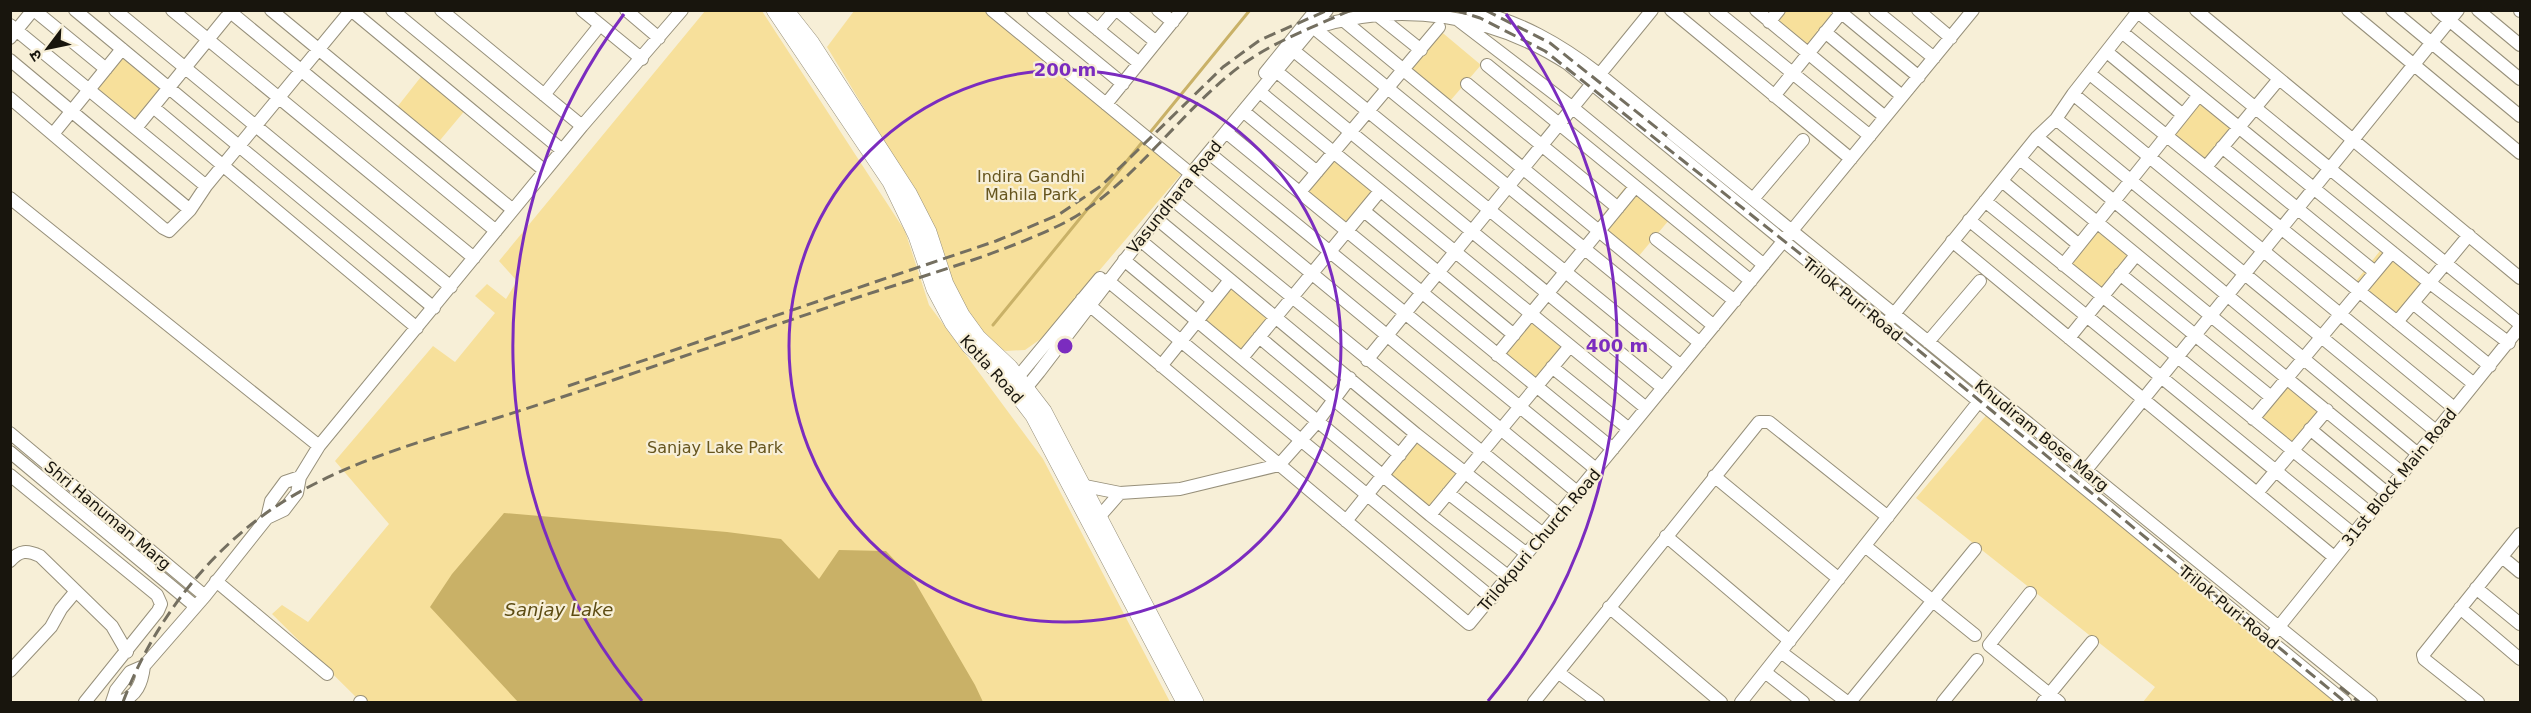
<svg xmlns="http://www.w3.org/2000/svg" width="2531" height="713" viewBox="0 0 2531 713" font-family="'DejaVu Sans','Noto Sans Devanagari',sans-serif">
<rect width="100%" height="100%" fill="#f7efd7"/>
<path fill="#f7e09b" d="M1769,10H1836L1808,49L1766,15Z
M705,11H762L905,231L929,305L1043,459L1170,702H361L272,614L282,605L308,622L389,524L335,461L433,346L455,362L495,313L475,296L487,284L506,299L517,281L499,261Z
M854,11H985L1183,172L1042,338L1025,350L1006,351L993,346L964,310L912,187L827,47Z
M1438,29L1481,65L1450,101L1408,67Z
M123,53L166,88L135,125L93,91Z
M424,73L467,108L436,145L394,111Z
M2194,93L2236,129L2205,165L2163,131Z
M1334,155L1376,191L1346,228L1304,193Z
M1627,185L1669,220L1638,257L1596,223Z
M2092,220L2134,256L2104,293L2062,258Z
M2383,247L2426,282L2395,319L2353,285Z
M1231,282L1273,317L1242,354L1201,320Z
M1524,312L1567,347L1536,384L1494,349Z
M2281,375L2324,410L2293,447L2251,413Z
M1989,412L2342,702H2143L2155,687L1916,498Z
M1418,436L1460,471L1429,508L1387,474Z"/>
<path fill="#c9b167" d="M504,513L727,532L781,539L819,579L839,550L886,551L915,582L975,685L983,702H518L430,607L452,574Z"/>
<g fill="none" stroke-linecap="round" stroke-linejoin="round">
<path stroke="#c9b167" stroke-width="3" d="M1148,135L1250,10
M993,325L1144,140"/>
<defs>
<path id="minor" d="M34,10L106,69
M75,10L434,308
M115,10L451,287
M172,10L474,258
M228,10L496,231
M271,10L513,210
M351,10L545,171
M392,10L562,150
M441,10L582,126
M582,10L642,59
M626,10L659,38
M992,10L1577,492
M1033,10L1123,84
M1074,10L1139,63
M1117,10L1156,42
M1158,10L1173,22
M1471,10C1520,21 1560,44 1599,74L2371,702
M1671,10L1851,159
M1715,10L1870,136
M1756,10L1885,117
M1838,10L1919,77
M1875,10L1934,58
M1918,10L1951,38
M2196,10L2520,278
M2348,10L2520,153
M2392,10L2520,116
M2437,10L2520,79
M2478,10L2520,45
M2520,10V11
M2138,12L2520,324
M1376,14L1421,50
M1343,20L1714,326
M1458,20L1573,108L1764,265
M1769,22L1779,10
M10,25L206,186
M1314,28C1400,0 1493,15 1568,64L2345,702
M1314,28L1700,343
M1098,30L1115,10
M1825,32L1902,96
M2123,33L2430,283L2509,343
M10,38L33,10
M1294,51L1681,366
M2107,52L2183,115
M10,60L190,210
M1487,65L1751,281
M1276,71L1663,388
M1265,73L1316,10
M2090,74L2474,384
M1467,84L1618,208
M1260,92L1646,408
M2073,94L2454,408
M544,95L600,25
M1774,96L1841,13
M10,98L163,228L169,231L190,210L206,186L351,10
M1106,104L1182,10
M153,107L417,328
M1243,111L1317,172
M2056,119L2437,432
M136,128L232,10
M1226,132L1613,449
M53,134L122,49
M2037,137L2418,454
M2222,147L2375,272
M1209,153L1597,470
M2020,159L2402,473
M2206,167L2279,79
M2002,181L2079,245
M1300,192L1439,27
M10,198L319,446
M1172,199L1559,515
M1753,199L1803,140
M1985,201L2370,513
M1364,211L1514,335
M1157,219L1416,434L1543,534
M1969,220L2353,534
M1656,239L1735,301
M1140,240L1213,301
M1952,241L2334,557
M1124,260L1430,515L1509,577
M2063,265L2199,95
M2120,274L2271,397
M1107,280L1492,598
M1082,299L1469,624L1973,10
M2413,303L2490,366
M1890,319L2037,137L2056,119L2073,94L2139,10
M2397,322L2469,235
M1259,337L1400,455
M2069,338L2136,255
M1928,342L1980,281
M1497,355L1635,187
M1242,358L1380,191
M1367,360L1652,10
M1161,366L1230,280
M1552,367L1629,429
M1016,384L1018,377L1100,278
M1019,390L1026,388L1039,372L1190,175L1327,10
M2253,419L2392,252
M2310,429L2387,493
M10,433L205,596
M10,452L195,606
M2086,470L2458,10
M10,475L157,595L161,604L158,611L85,702
M1714,476L1839,579
M1085,486L1120,493L1180,489L1279,465L1318,421L1350,378
M1448,493L1527,554
M2257,493L2327,410
M1430,515L1570,346
M1099,517L1120,493
M267,518L284,510L297,493L300,477L319,446L582,126L682,10
M1346,521L1416,434
M1666,536L1790,641
M1865,546L1975,635
M2502,557L2520,572
M10,561C20,550 27,550 40,556L112,626L127,652
M216,581L327,674
M2476,588L2520,624
M2030,593L1989,645L2059,702
M1609,607L1721,702
M2460,608L2520,659
M2273,634L2520,327
M1781,652L1847,702
M10,671L51,627L61,609L76,591
M1765,672L1803,702
M1559,673L1598,702
M112,702L116,690L130,672L144,666L205,596L267,518L271,501L285,482L300,477
M120,702C137,696 142,683 144,666
M360,702H361
M1534,702L1759,422H1769L1888,517
M1741,702L1984,395
M1850,702L1975,549
M1943,702L1977,660
M2043,702L2092,642
M2478,702L2424,659L2423,655L2520,534"/>
<path id="major" d="M774,10L890,182L916,236L934,289L952,323L969,346L1001,374L1033,416L1184,702
M786,10L812,43L909,193L929,232L946,284L962,315L978,337L1010,367L1044,411L1196,702"/>
</defs>
<use href="#minor" stroke="#97907b" stroke-width="14"/>
<use href="#major" stroke="#97907b" stroke-width="16"/>
<use href="#minor" stroke="#fff" stroke-width="12"/>
<use href="#major" stroke="#fff" stroke-width="15"/>
<path stroke="#746f60" stroke-width="3" stroke-dasharray="12 6" stroke-linecap="butt" d="M1455,10L1480,18L1545,51L1837,283L2345,702
M1485,10L1550,43L1667,136
M568,386L996,241L1058,215L1101,186L1223,67L1260,40L1328,10
M2340,687L2359,702
M123,702C152,625 204,556 272,509C347,458 437,438 522,410C631,375 739,337 847,301C918,277 993,257 1060,225C1124,194 1174,120 1229,75C1264,45 1309,29 1351,10"/>
</g>
<g fill="none" stroke="#7b2cbf" stroke-width="3">
<circle cx="1065" cy="346" r="276"/>
<path d="M642 701A552 552 0 0 1 624 14M1506 14A552 552 0 0 1 1488 701"/>
</g>
<g text-anchor="middle" stroke-width="4.5" stroke-linejoin="round" paint-order="stroke">
<g font-size="16" fill="#66551e" stroke="#f7efd7">
<text x="1031" y="182">Indira Gandhi<tspan x="1031" dy="18">Mahila Park</tspan></text>
<text x="715" y="453">Sanjay Lake Park</text>
</g>
<g font-size="16" fill="#18150d" stroke="#f7efd7">
<text transform="translate(1174 197) rotate(-51)" y="6">Vasundhara Road</text>
<text transform="translate(1853 299) rotate(39)" y="6">Trilok Puri Road</text>
<text transform="translate(992 369) rotate(48)" y="6">Kotla Road</text>
<text transform="translate(2042 435) rotate(39)" y="6">Khudiram Bose Marg</text>
<text transform="translate(2399 477) rotate(-51)" y="6">31st Block Main Road</text>
<text transform="translate(108 515) rotate(40)" y="6">Shri Hanuman Marg</text>
<text transform="translate(1539 540) rotate(-50)" y="6">Trilokpuri Church Road</text>
<text transform="translate(2229 607) rotate(39)" y="6">Trilok Puri Road</text>
</g>
<g font-size="18" font-style="italic" fill="#5d4c13" stroke="#f7efd7">
<text x="559" y="616">Sanjay Lake</text>
</g>
</g>
<circle cx="1065" cy="346" r="9" fill="#7b2cbf" stroke="#f7efd7" stroke-width="3"/>
<g font-size="18" text-anchor="middle" font-weight="bold" fill="#7b2cbf" stroke="#f7efd7" stroke-width="4.5" stroke-linejoin="round" paint-order="stroke">
<text x="1065" y="76">200 m</text>
<text x="1617" y="352">400 m</text>
</g>
<rect width="2531" height="713" fill="none" stroke="#18150d" stroke-width="24"/>
<g transform="translate(48 48) rotate(238)" stroke="#f7efd7" stroke-width="4.5" paint-order="stroke">
<path d="M0-4.5L10 22L0 15L-10 22Z" fill="#18150d"/>
<text y="-9" font-size="16" font-weight="bold" text-anchor="middle" fill="#18150d">उ</text>
</g>
</svg>
